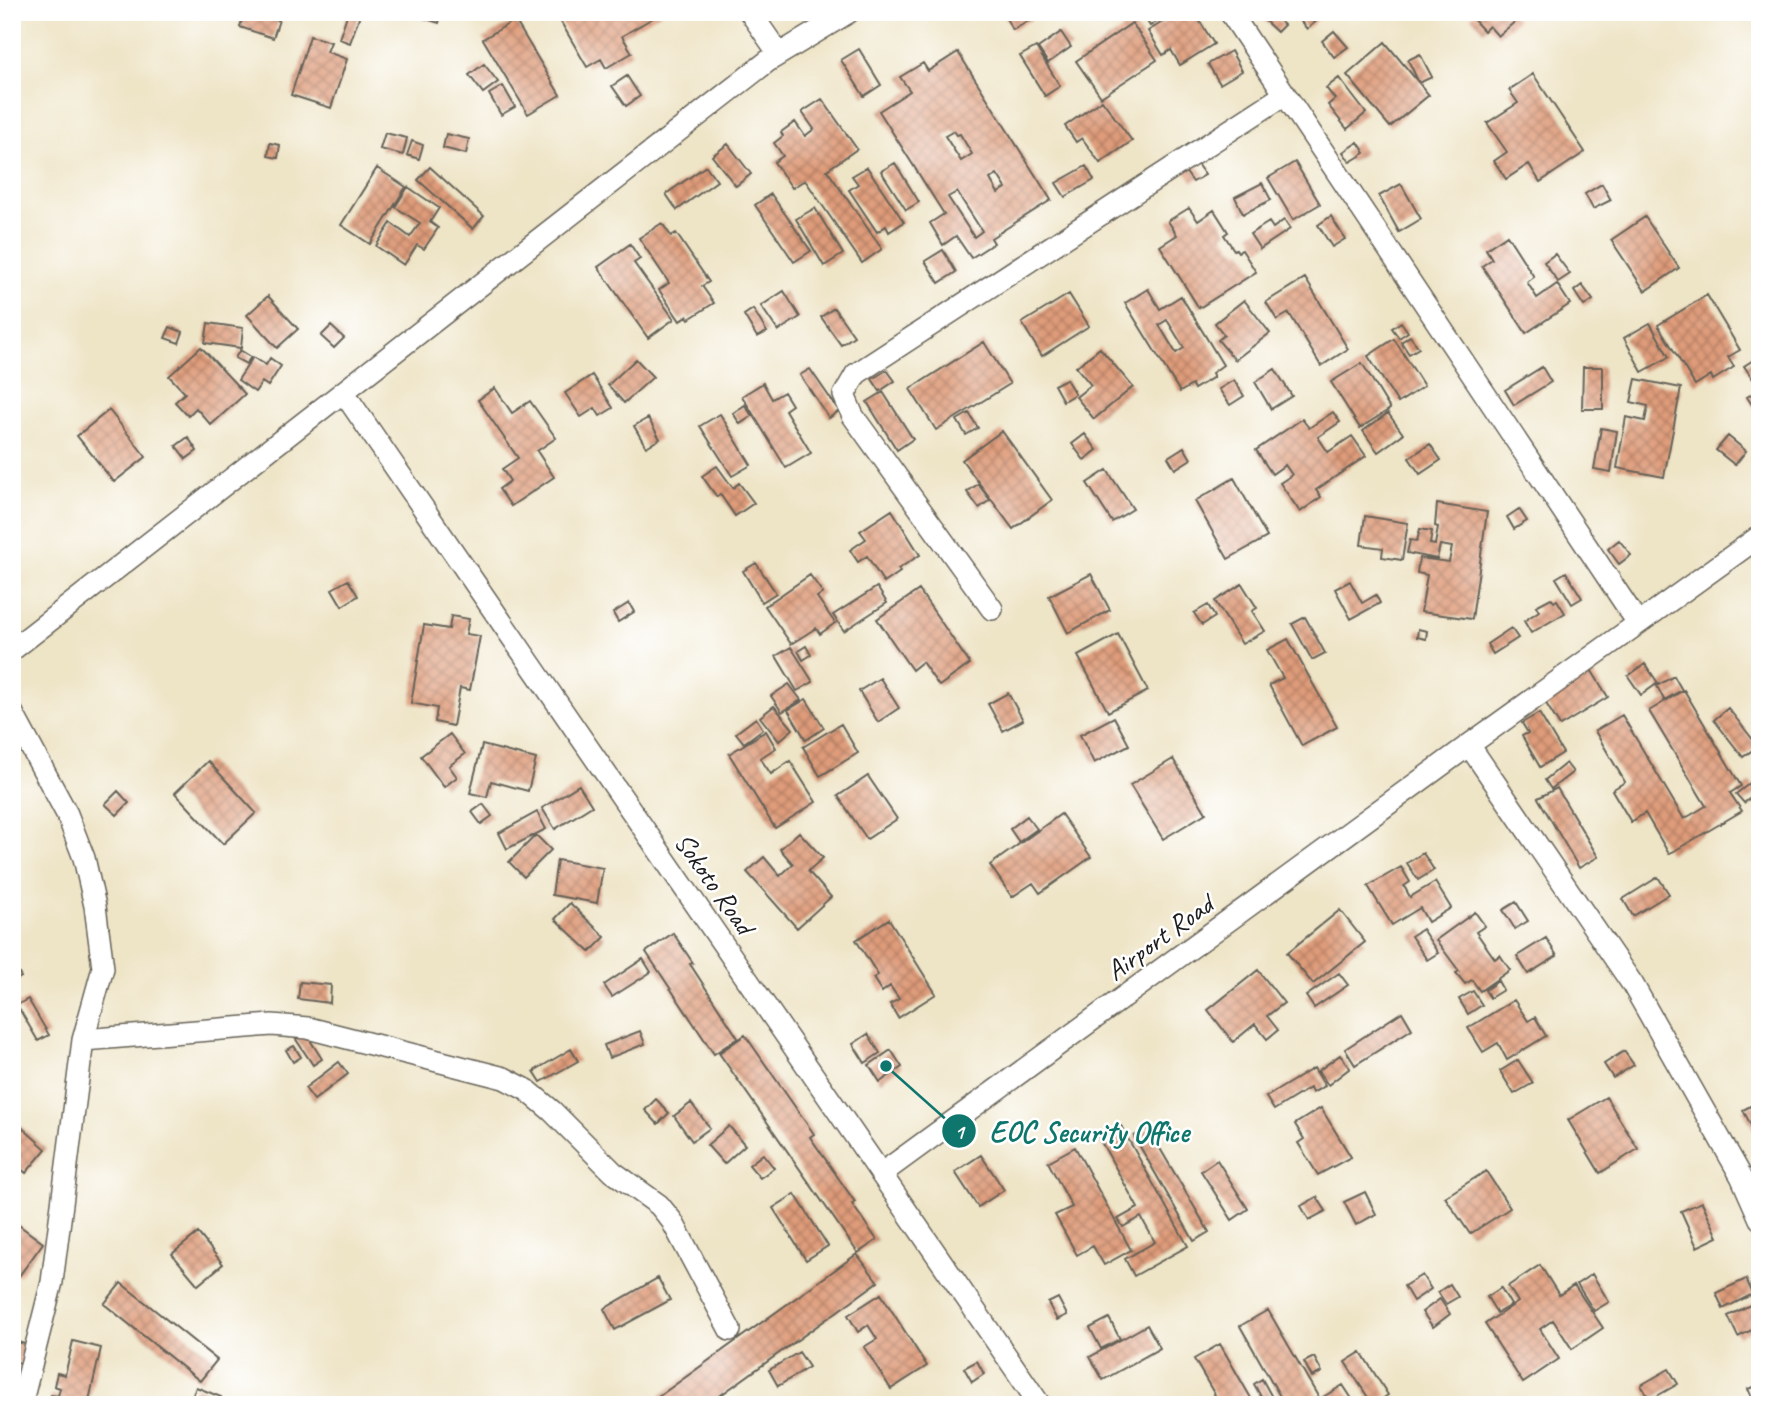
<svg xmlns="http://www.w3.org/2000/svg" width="1772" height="1417" viewBox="0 0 1772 1417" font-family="Caveat,sans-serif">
<defs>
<pattern id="building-cross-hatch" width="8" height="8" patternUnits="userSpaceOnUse" patternTransform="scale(1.75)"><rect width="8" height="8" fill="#df9c7a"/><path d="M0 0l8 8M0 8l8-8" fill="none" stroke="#b47e63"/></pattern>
</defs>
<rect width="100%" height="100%" fill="#fff"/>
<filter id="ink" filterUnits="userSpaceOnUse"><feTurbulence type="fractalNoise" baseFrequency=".0143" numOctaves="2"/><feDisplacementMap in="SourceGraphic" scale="14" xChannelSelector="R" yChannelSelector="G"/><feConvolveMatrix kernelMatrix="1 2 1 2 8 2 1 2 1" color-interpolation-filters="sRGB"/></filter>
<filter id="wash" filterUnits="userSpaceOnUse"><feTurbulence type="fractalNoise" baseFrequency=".00686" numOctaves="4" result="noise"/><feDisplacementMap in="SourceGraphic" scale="28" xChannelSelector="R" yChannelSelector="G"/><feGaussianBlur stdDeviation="1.57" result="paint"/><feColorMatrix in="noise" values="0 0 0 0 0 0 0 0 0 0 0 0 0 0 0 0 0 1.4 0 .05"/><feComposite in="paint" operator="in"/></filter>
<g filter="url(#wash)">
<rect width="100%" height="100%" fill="#eee4c6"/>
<g id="blocks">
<path fill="url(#building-cross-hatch)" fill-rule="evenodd" d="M244,12H255L279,20L273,38L240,27Z
M348,12H361L350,43L339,39Z
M405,12H442L439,23Z
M566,12H663L622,36L632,53L606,68L601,59L587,67L558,17Z
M1002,12H1030L1034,18L1013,30Z
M1141,12H1171L1150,26Z
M1179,12H1194L1214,44L1180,65L1171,50L1163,55L1148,31Z
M1270,12L1284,25L1277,32L1263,19Z
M1293,12H1327L1307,29Z
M1477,12H1510L1517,20L1498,36L1489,26L1484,31L1471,17Z
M515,20L560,95L528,114L483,39Z
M1132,23L1157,60L1101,97L1076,61Z
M1334,31L1348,47L1334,57L1322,41Z
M1061,32L1071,47L1048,63L1038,48Z
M310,36L331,42L327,52L347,59L331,108L291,95Z
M1385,42L1429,95L1390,127L1347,75Z
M1036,47L1060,86L1045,96L1020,56Z
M859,49L881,85L864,96L841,60Z
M1231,51L1242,71L1220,84L1208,64Z
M958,52L1051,200L991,238L994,243L971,258L956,236L943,245L930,223L944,214L879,111L910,91L900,77L923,63L928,71ZM954,131L957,135L960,134L972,154L961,161L945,136ZM997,174L1006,188L998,193L990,179ZM957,192L982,231L974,237L948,197Z
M1420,54L1432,77L1419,83L1408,60Z
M484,64L498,82L483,93L469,75Z
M1533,74L1585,152L1540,182L1529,164L1506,179L1494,161L1507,152L1487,123L1518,103L1509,90Z
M627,76L640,96L626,106L612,86Z
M1339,78L1366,113L1347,129L1328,105L1335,99L1326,88Z
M503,86L515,107L501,115L489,94Z
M822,99L857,149L827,170L882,249L862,263L805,180L792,188L774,162L783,156L774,143L783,136L781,132L795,122L805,136L814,129L802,112Z
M1102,100L1132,141L1100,163L1082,138L1076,142L1065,126Z
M385,133L407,138L403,155L380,149Z
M446,134L469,139L466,154L443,148Z
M412,141L423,145L419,159L407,155Z
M1358,142L1365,153L1350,162L1343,152Z
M270,143L280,145L278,158L268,156Z
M728,144L751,174L736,186L712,156Z
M1295,162L1320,204L1293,220L1268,178Z
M895,163L919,202L906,210L881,171Z
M1197,164L1205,175L1193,182L1185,171Z
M706,166L717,181L677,210L666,194Z
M1086,166L1094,180L1065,197L1056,183Z
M430,167L484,216L473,229L418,180Z
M867,167L904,222L889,232L886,226L877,232L849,190L858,184L852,176Z
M377,168L406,187L370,244L341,225Z
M1262,183L1271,200L1243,214L1235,197Z
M1401,184L1421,219L1399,232L1379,196Z
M1602,184L1611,200L1593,209L1585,194Z
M408,187L439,208L430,222L438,228L424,249L417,245L404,265L376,246L391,223L410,237L420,223L395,207Z
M771,194L811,251L794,262L755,205Z
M815,208L843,254L824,266L796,219Z
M1189,208L1198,221L1214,210L1228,232L1224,235L1234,250L1236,249L1238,252L1242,250L1256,272L1199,308L1160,246L1177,235L1168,221Z
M1331,216L1345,239L1332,247L1318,225Z
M1645,217L1679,268L1645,291L1611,240Z
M1284,220L1290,229L1260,249L1250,234L1269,222L1273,228Z
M662,223L671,236L676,233L709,282L702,286L714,303L689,319L687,316L680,321L659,290L669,283L639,238Z
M1507,235L1534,277L1527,282L1537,298L1557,284L1570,304L1526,333L1482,266L1492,259L1486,249Z
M630,244L640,259L634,263L674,319L648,338L598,267Z
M943,250L956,272L939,283L925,261Z
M1555,254L1570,274L1558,282L1544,262Z
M1305,278L1348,349L1321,366L1289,313L1277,320L1266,302Z
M1582,285L1593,300L1584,306L1574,291Z
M1148,289L1160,309L1181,296L1223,365L1212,373L1214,377L1194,389L1192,385L1180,392L1125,303ZM1167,320L1184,348L1176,353L1159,325Z
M784,291L800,317L778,331L761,306Z
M1069,294L1089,326L1042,356L1022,323Z
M1707,295L1740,350L1728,357L1734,367L1713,380L1711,375L1695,385L1658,325Z
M268,296L298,329L277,348L247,315Z
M1244,300L1270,333L1235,360L1218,340L1224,335L1215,323Z
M834,308L854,336L841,345L821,317Z
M753,309L767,332L757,337L744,315Z
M1401,322L1408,332L1399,338L1392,328Z
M208,323L243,328L241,348L205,343Z
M1650,323L1669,357L1642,372L1624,338Z
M331,326L344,338L334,348L321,336Z
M170,327L183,332L179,343L165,338Z
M1410,336L1419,348L1409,354L1401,342Z
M1394,339L1424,386L1398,403L1368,356Z
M984,342L1010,384L936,430L910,389Z
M201,347L245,394L211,425L196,408L188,416L175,402L185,393L169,376Z
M1100,348L1133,387L1094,419L1076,397L1091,385L1076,367Z
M240,350L251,357L246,364L235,358Z
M253,357L266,365L270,358L281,366L268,386L262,382L255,392L238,380Z
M1758,357L1760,379L1755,382L1744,366Z
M636,359L653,377L624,403L608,385Z
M1362,363L1390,409L1360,428L1331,382Z
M1542,367L1551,382L1514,405L1505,390Z
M1583,367H1603V409H1582Z
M810,369L839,411L829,418L800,375Z
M1275,369L1292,396L1271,409L1255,382Z
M887,370L895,381L880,391L872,379Z
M592,375L613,408L600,416L595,408L581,417L565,393Z
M1066,379L1075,394L1063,401L1054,385Z
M1636,379L1681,388L1664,477L1617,468L1626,417L1645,421L1648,406L1631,402Z
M1234,380L1244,396L1230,405L1219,389Z
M763,383L772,399L784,392L792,405L785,410L811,453L786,468L742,396Z
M495,388L512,413L530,401L556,438L537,451L554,477L511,506L499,489L510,481L502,469L518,458L478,400Z
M1760,389V417L1747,397Z
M883,392L913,439L897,450L867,402Z
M745,405L752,416L740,424L733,413Z
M109,410L146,457L114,482L77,436Z
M1333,412L1340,422L1318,437L1328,452L1352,436L1366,456L1316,490L1321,497L1300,512L1280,483L1292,475L1285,465L1272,474L1256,450L1302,419L1309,428Z
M969,413L978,428L966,435L957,420Z
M1388,413L1403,434L1378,452L1363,431Z
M720,414L751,465L732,476L700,426Z
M648,418L660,439L646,447L634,426Z
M1601,428L1617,431L1611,472L1594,469Z
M1002,431L1052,500L1013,529L962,460Z
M1085,434L1097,450L1084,460L1072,444Z
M1728,436L1746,451L1735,465L1716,450Z
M188,437L197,451L186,459L176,446Z
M1430,444L1441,460L1420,474L1409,458Z
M1184,447L1191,459L1175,469L1168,457Z
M717,466L733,488L739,483L754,503L735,516L720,494L717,497L702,476Z
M1107,470L1133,509L1112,522L1087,483Z
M1234,478L1267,537L1228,559L1195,501Z
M978,484L990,500L979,508L967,492Z
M1437,504L1487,512L1472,619L1421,612L1427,575L1417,573L1419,558L1449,562L1452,547L1440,545L1437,559L1407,553L1410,540L1417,541L1420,529L1432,531L1430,544L1435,545L1438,527L1435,526Z
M1519,509L1527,521L1514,529L1507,517Z
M892,510L920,555L898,569L900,572L884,583L867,556L858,562L850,550L866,539L860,531Z
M1365,516L1408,523L1402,560L1382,557L1383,548L1361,545Z
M1619,540L1631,555L1619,564L1608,549Z
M756,563L776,593L762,602L743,571Z
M1566,572L1582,598L1572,604L1556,578Z
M1091,574L1110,610L1068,633L1049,596Z
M810,575L823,593L817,597L835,623L820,634L816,628L791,644L765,606Z
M348,580L358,596L342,606L332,589Z
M1350,581L1362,603L1376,595L1380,603L1351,619L1335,589Z
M1242,584L1257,608L1252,611L1265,631L1242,644L1215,601Z
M877,587L887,603L844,631L833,615Z
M919,590L970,664L939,686L922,662L912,670L877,619Z
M1551,598L1554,602L1557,600L1565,613L1531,633L1524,621L1539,611L1536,606Z
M629,603L634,612L618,622L613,613Z
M1208,605L1215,617L1202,625L1194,613Z
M451,616L469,619L466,634L480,636L470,690L460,688L453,726L435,722L437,708L411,703L424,625L449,629Z
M1305,617L1325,653L1312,660L1292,624Z
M1511,628L1518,638L1493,654L1487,644Z
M1418,629L1427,631L1426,639L1417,637Z
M1118,634L1148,691L1108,712L1078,656Z
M1288,639L1337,727L1302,746L1269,685L1283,678L1267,650Z
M806,646L811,655L803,660L798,651Z
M791,647L813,682L797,691L776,656Z
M1645,664L1658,683L1641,695L1628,676Z
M1590,668L1608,697L1560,726L1542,697Z
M1674,676L1682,690L1664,700L1657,686Z
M880,678L899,708L878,722L859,691Z
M789,684L801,700L782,712L771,696Z
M1684,690L1741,786L1730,793L1742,811L1669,854L1645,813L1631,822L1612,790L1625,782L1595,731L1622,715L1684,819L1706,806L1649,711Z
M1008,693L1023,720L1003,731L988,704Z
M806,699L824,728L806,740L788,710Z
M774,706L793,729L779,741L760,717Z
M1728,708L1758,746L1743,757L1714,720Z
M1539,713L1563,753L1540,767L1522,736L1528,733L1522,723Z
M1114,717L1129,745L1094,763L1080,735Z
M756,718L763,729L744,743L736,733Z
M841,724L858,753L820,776L803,747Z
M766,731L776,748L760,758L771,774L790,761L816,802L775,828L729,754Z
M450,734L465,754L449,766L457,777L444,787L421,756Z
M482,745L536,759L528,791L491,781L487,797L470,793Z
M1173,759L1206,813L1163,839L1130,785Z
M208,761L256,813L223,844L175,793Z
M1566,763L1573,772L1551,789L1545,780Z
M868,776L897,819L867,839L838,796Z
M1750,783L1758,792L1744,803L1736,794Z
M579,785L592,806L555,829L542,808Z
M1557,788L1598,857L1579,868L1538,798Z
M118,791L129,803L117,815L105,804Z
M483,804L492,816L481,824L472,812Z
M537,812L546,829L507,849L499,833Z
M1061,814L1091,857L1040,893L1033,883L1012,897L990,865Z
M1027,816L1037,829L1019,842L1010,829Z
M799,832L823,858L808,871L831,897L797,928L747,872L764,857L780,876L793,864L780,849Z
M536,835L551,850L524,877L509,862Z
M1423,853L1434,870L1418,880L1407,863Z
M557,860L603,868L597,903L552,895Z
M1401,867L1410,882L1404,886L1410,897L1435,882L1451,908L1428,922L1420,908L1392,925L1368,886Z
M1658,877L1669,894L1633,916L1623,899Z
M1516,902L1528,921L1515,929L1503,910Z
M570,903L605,937L590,952L555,919Z
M1340,910L1365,942L1313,984L1287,953Z
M1475,912L1485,926L1476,932L1495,959L1500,955L1510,970L1480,991L1472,980L1465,984L1456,973L1459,971L1436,940Z
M889,919L936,994L898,1018L890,1004L899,999L890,986L882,992L873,978L878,975L856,940Z
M1422,929L1438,953L1427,960L1411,936Z
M673,933L693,963L690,964L738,1038L714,1054L646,952Z
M1546,938L1557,956L1528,974L1517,956Z
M643,959L651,972L612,997L604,985Z
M12,961L21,977L12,982Z
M1258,970L1284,1003L1267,1016L1278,1030L1267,1039L1255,1024L1233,1042L1208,1010Z
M1339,973L1348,985L1314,1008L1306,996Z
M1498,981L1503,990L1490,998L1485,990Z
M300,982L331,985L330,1003L298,999Z
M1473,991L1482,1005L1468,1014L1459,999Z
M28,999L49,1035L38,1041L17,1005Z
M1514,1000L1528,1021L1535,1017L1546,1036L1507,1060L1498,1043L1483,1052L1468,1028Z
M1402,1012L1412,1029L1355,1065L1345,1049Z
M303,1029L322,1059L313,1065L293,1035Z
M640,1031L645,1044L609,1058L604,1045Z
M868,1034L880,1053L865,1063L853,1044Z
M745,1035L814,1134L810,1137L855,1202L852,1204L877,1240L858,1253L719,1053Z
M294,1046L301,1057L293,1062L286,1050Z
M571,1049L578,1061L541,1082L534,1071Z
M891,1050L902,1067L880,1082L869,1065Z
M1624,1051L1634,1065L1613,1078L1604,1064Z
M1340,1055L1350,1068L1328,1085L1318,1071Z
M1518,1060L1533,1083L1514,1094L1500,1071Z
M339,1062L348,1074L314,1100L305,1088Z
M1314,1068L1325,1086L1312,1093L1310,1088L1274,1110L1266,1097Z
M1606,1097L1638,1149L1600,1173L1568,1120Z
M656,1099L669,1113L658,1124L645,1110Z
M1760,1101V1143L1743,1110Z
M691,1103L710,1128L692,1141L674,1116Z
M1321,1108L1351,1157L1318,1175L1298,1143L1304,1139L1295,1124Z
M17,1123L46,1149L26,1173L12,1162V1129Z
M729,1126L745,1145L724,1164L707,1145Z
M1121,1126L1188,1246L1134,1276L1125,1259L1155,1242L1141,1217L1123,1227L1118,1219L1138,1208L1099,1138Z
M1148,1128L1209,1232L1194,1241L1134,1136Z
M1075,1147L1131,1250L1104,1265L1093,1246L1077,1255L1055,1215L1072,1207L1048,1162Z
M763,1154L774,1168L760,1178L749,1165Z
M981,1155L1004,1190L978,1207L955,1172Z
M1217,1160L1248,1209L1232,1220L1201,1171Z
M1486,1171L1510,1208L1470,1234L1445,1197Z
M1365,1192L1376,1214L1356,1225L1344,1202Z
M795,1194L828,1246L806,1260L773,1208Z
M1317,1197L1326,1211L1309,1220L1301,1206Z
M1702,1202L1718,1237L1697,1247L1681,1211Z
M12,1220L43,1243L19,1276L12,1271Z
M198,1233L223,1264L198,1285L172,1254Z
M857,1254L878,1282L707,1405H664L658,1397Z
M1540,1265L1559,1295L1574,1285L1603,1328L1572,1349L1553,1320L1540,1329L1559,1359L1523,1383L1485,1324L1518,1302L1508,1286Z
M1592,1274L1609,1302L1594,1311L1577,1284Z
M1422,1275L1431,1289L1413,1301L1404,1286Z
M658,1278L670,1300L615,1330L604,1309Z
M1746,1279L1753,1294L1723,1309L1716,1293Z
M121,1283L217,1360L200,1381L104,1304Z
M1450,1284L1458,1297L1446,1304L1438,1292Z
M1501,1288L1511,1305L1497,1313L1487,1297Z
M881,1294L927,1366L891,1389L864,1347L877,1339L868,1325L858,1332L848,1315Z
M1058,1298L1067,1315L1057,1320L1048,1303Z
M1440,1299L1450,1314L1433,1327L1422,1312Z
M1752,1304L1760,1319V1326L1738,1337L1728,1316Z
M1268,1310L1323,1405H1285L1240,1326Z
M1109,1318L1120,1339L1101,1349L1090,1328Z
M1147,1325L1160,1348L1103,1380L1090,1357Z
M13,1341L29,1345L25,1364L12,1361Z
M73,1341L101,1348L88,1405H49L51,1395L58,1396L60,1388L54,1386L57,1373L65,1375Z
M1220,1344L1255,1405H1204L1203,1402L1215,1395L1194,1359Z
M799,1352L809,1367L778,1386L769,1370Z
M1361,1352L1388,1395L1373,1405L1345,1362Z
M1314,1357L1322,1372L1312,1377L1304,1362Z
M977,1361L984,1374L972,1382L964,1368Z
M1669,1369L1678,1384L1650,1400L1641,1385Z
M1262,1379L1273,1399L1265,1404L1254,1384Z
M1760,1384V1405H1755L1748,1389Z
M1343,1385L1356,1405H1328L1323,1397Z
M196,1387L221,1397L218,1405H189Z"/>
</g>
</g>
<g filter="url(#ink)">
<use href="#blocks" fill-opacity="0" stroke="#666258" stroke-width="2"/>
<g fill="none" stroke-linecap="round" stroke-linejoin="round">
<defs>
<path id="street" d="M750,12L779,54
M1230,12L1638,623
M344,393L1040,1405
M992,609L853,416L844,395L856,374L1284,95
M12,650L768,61L849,12
M12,712L67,814L84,858L95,906L103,968L83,1040L52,1282L21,1405
M1469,745L1633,985L1741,1176L1760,1219
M83,1040L272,1025L308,1028L504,1078L527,1090L552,1111L613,1172L659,1205L672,1221L730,1330
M881,1174L1469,745L1760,536"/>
</defs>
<use href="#street" stroke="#666258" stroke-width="24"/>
<use href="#street" stroke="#fff" stroke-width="21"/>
</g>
</g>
<g text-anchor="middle" stroke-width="5" stroke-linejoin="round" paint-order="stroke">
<g font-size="28" fill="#1c1c1c" stroke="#fff">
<text transform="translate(715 883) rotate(55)" y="10">Sokoto Road</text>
<text transform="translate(1159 937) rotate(-36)" y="10">Airport Road</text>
</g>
</g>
<path fill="none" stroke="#0f766e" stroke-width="2.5" d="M886 1066L959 1131"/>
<g fill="#0f766e" stroke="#fff" stroke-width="2.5">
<circle cx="886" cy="1066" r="7"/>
<circle cx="959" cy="1131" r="18"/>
</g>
<g font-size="21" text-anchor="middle" font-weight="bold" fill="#fff">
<text x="959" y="1139">1</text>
</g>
<g font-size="30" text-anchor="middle" font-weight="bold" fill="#0f766e" stroke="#fff" stroke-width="5" stroke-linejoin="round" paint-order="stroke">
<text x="1089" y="1142">EOC Security Office</text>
</g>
<rect width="1772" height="1417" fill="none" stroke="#fff" stroke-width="42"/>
</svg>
